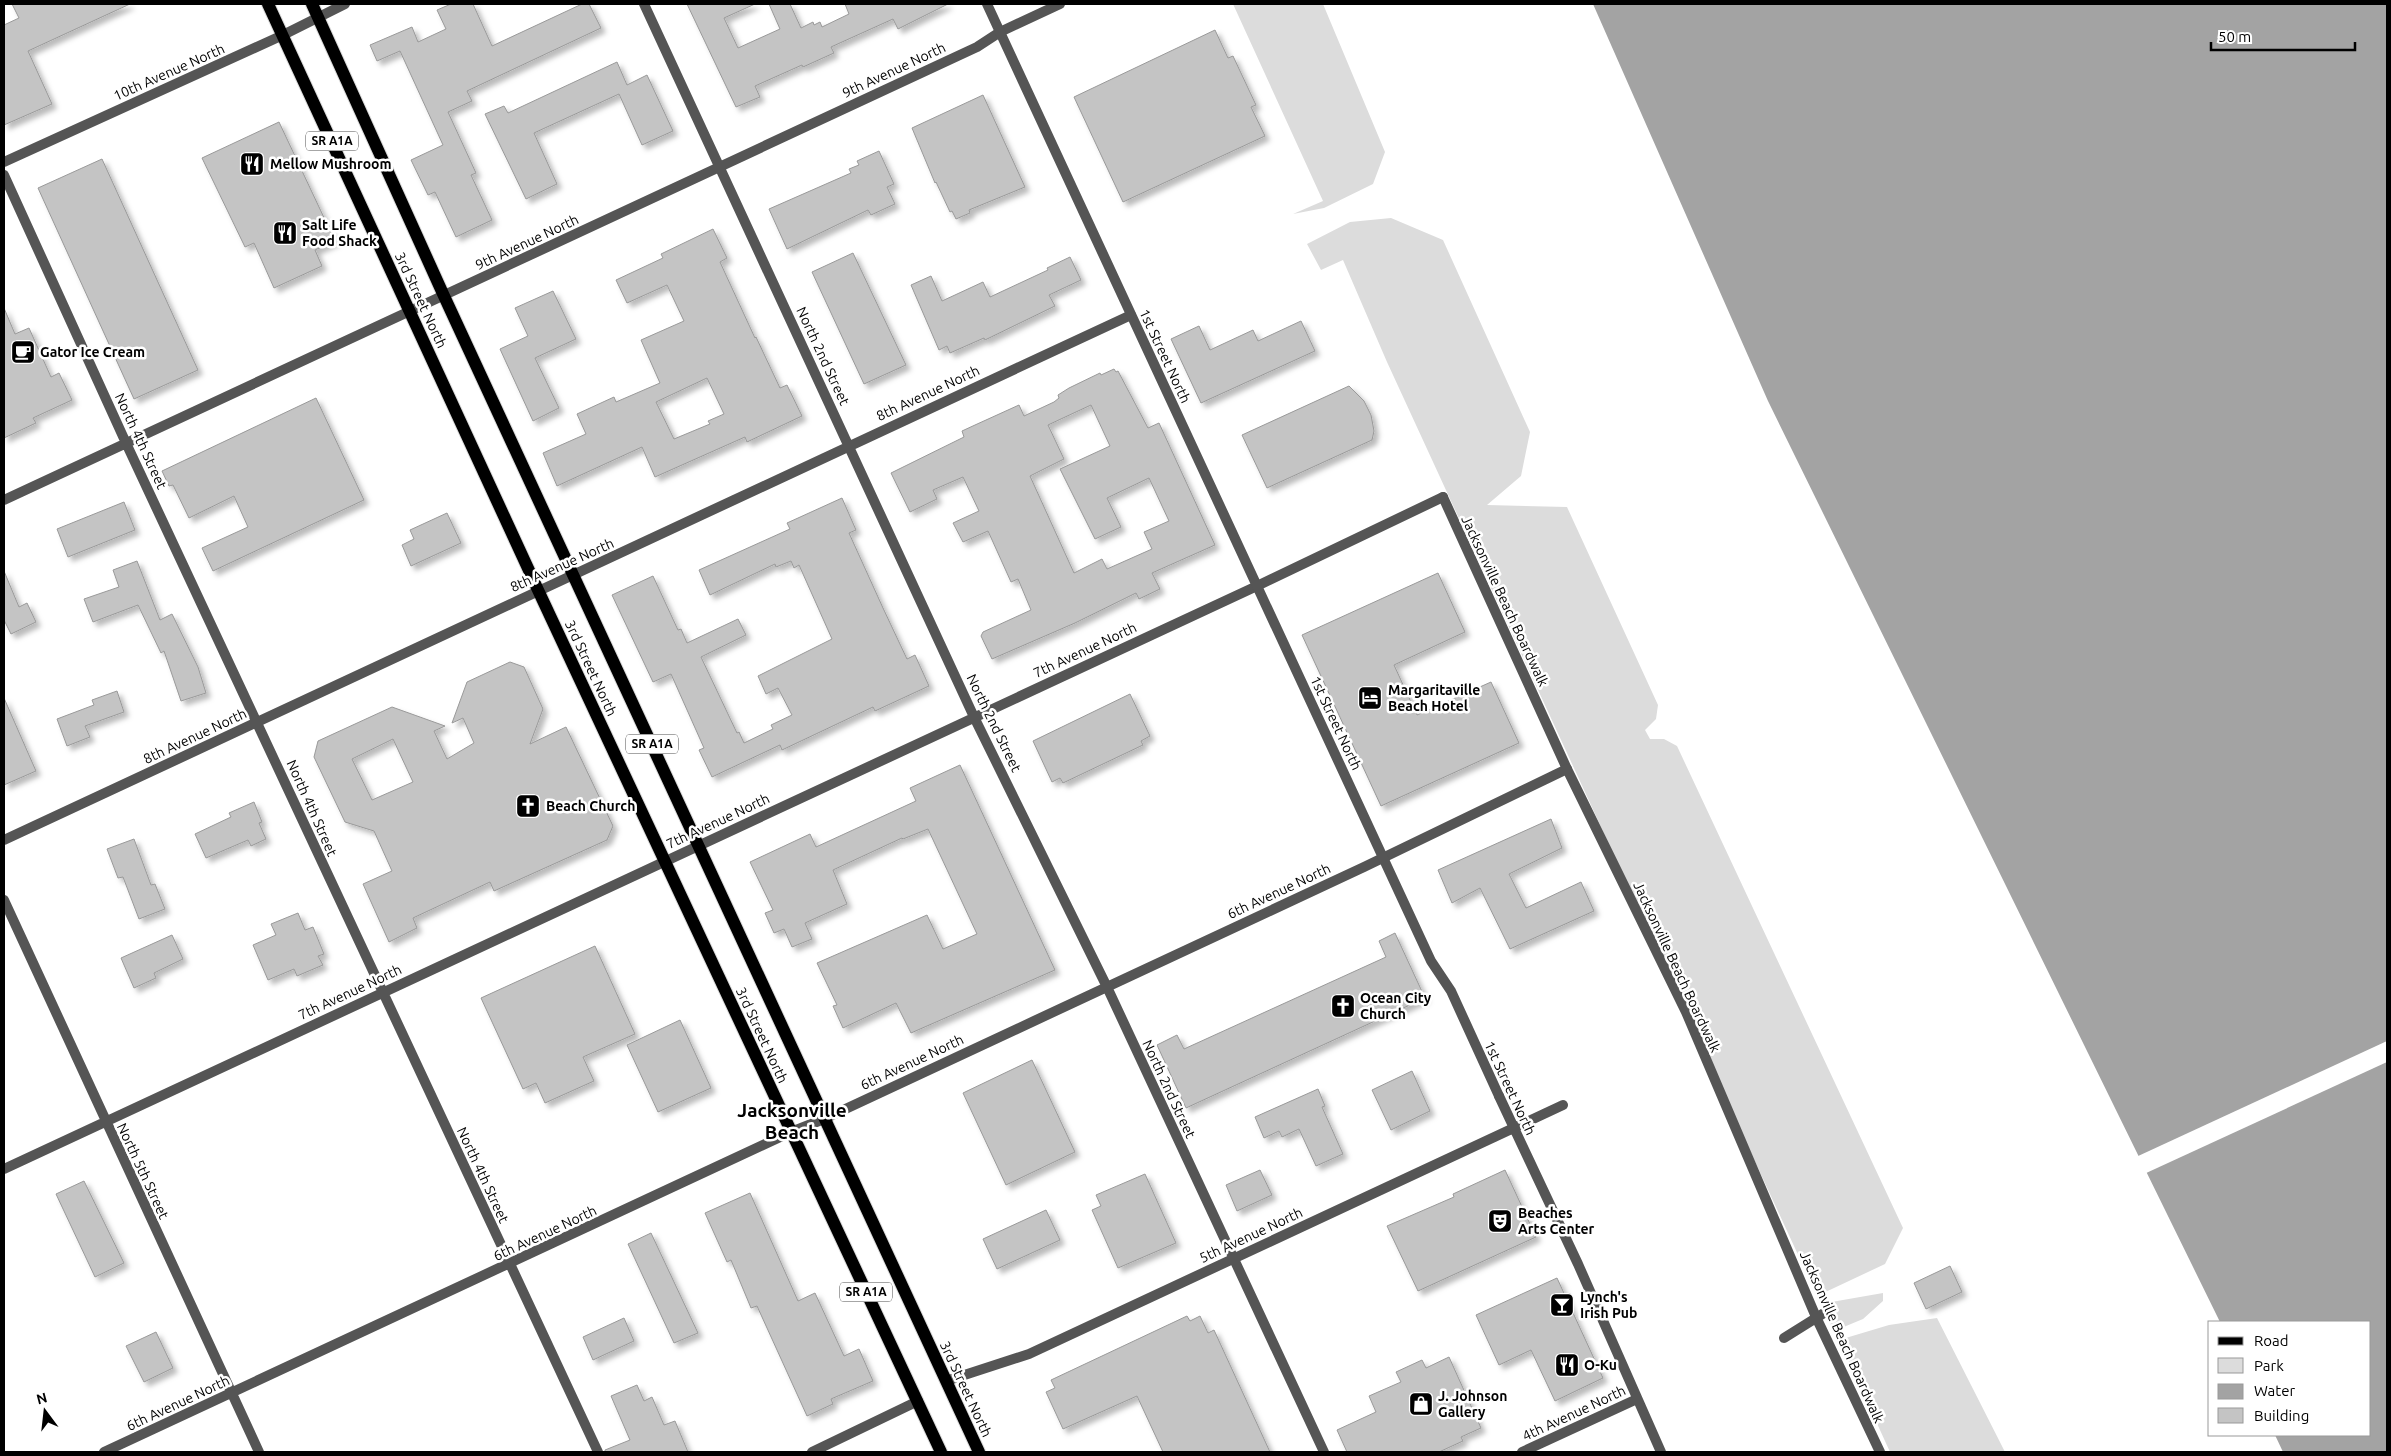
<svg xmlns="http://www.w3.org/2000/svg" width="2391" height="1456" viewBox="0 0 2391 1456" font-family="Ubuntu,sans-serif">
<defs>
<filter id="shadow"><feDropShadow dx="4.5" dy="4.5" stdDeviation="2.5" flood-color="#0004"/></filter>
</defs>
<rect width="100%" height="100%" fill="#fff"/>
<path fill="#dcdcdc" d="M1233,4H1323L1385,152L1373,184L1324,208L1293,214L1323,201Z
M1391,218L1443,240L1530,432L1521,476L1487,505L1567,507L1658,705L1656,719L1645,730L1650,739H1664L1677,746L1903,1228L1885,1264L1817,1296L1387,362L1343,260L1321,270L1307,244L1350,222Z
M1883,1293V1301L1863,1319L1834,1331L1820,1304Z
M1937,1318L2005,1452H1890L1839,1340L1889,1325Z"/>
<path fill="#a3a3a3" d="M1593,4H2387V1452H2283L2275,1435H2370V1322H2220L1768,401Z"/>
<path fill="#fff" d="M2387,1041V1062L2144,1174L2136,1157Z"/>
<path fill="#c4c4c4" stroke="#999" fill-rule="evenodd" filter="url(#shadow)" d="M12,4H130L28,51L52,104L4,125V25L19,18Z
M451,4H473L492,46L582,4H589L601,28L467,91L472,101L448,112L476,173L471,175L492,220L456,237L435,192L428,195L411,160L443,145L400,51L377,61L370,45L412,27L418,42L446,29L437,10Z
M687,4H755L724,18L738,48L780,29L769,4H790L801,28L813,22L814,25L820,22L822,27L849,14L845,4H948L898,29L893,19L831,47L834,53L803,67L802,65L755,86L760,97L736,107Z
M1215,30L1228,58L1233,56L1256,105L1251,107L1265,136L1123,202L1074,97Z
M617,62L627,85L647,75L673,131L642,145L619,94L534,133L557,184L526,199L485,114L504,106L508,113Z
M983,95L1025,187L969,210L970,213L956,219L952,211L950,212L936,182L935,183L912,128Z
M279,122L335,241L315,250L322,266L274,288L254,243L245,247L202,158Z
M879,151L894,184L887,187L895,204L871,215L868,210L787,249L769,209L851,173L849,169L859,165L857,161Z
M102,159L198,370L134,399L38,188Z
M713,229L727,258L720,262L755,338L756,337L780,388L787,385L802,416L747,442L745,437L655,477L642,447L557,486L543,453L586,434L577,414L614,397L616,402L660,383L641,340L684,321L667,285L627,303L616,280L663,258L661,254ZM707,378L724,414L708,421L710,424L674,439L656,402Z
M853,253L906,365L864,384L812,272Z
M1070,257L1081,280L1049,295L1055,306L985,340L984,338L950,353L947,346L939,350L911,285L931,276L942,301L983,282L990,297L1048,270L1047,268Z
M553,291L576,339L535,358L559,408L533,421L500,349L528,336L515,308Z
M4,308L15,334L29,328L51,377L59,373L72,400L33,418L36,423L4,438Z
M1301,321L1315,351L1201,403L1171,339L1199,326L1210,350L1253,330L1258,341Z
M1114,369L1116,372L1118,371L1148,428L1159,423L1215,545L1152,573L1160,589L1139,599L1136,593L1075,623L992,659L981,636L983,632L1031,610L1018,579L1011,582L988,531L963,542L953,523L979,511L963,477L933,490L937,499L910,512L891,473L964,437L962,431L975,425L1019,405L1024,416L1054,402L1059,398L1058,395L1069,388L1100,373L1101,375ZM1091,405L1110,446L1060,469L1095,539L1121,527L1107,498L1149,478L1169,521L1144,532L1152,549L1107,569L1102,559L1074,573L1030,476L1064,459L1048,425Z
M1349,386L1364,401L1371,415L1374,431L1372,440L1267,488L1242,435Z
M316,398L364,500L213,571L202,548L248,527L234,496L189,518L173,485L169,486L162,471Z
M842,498L856,530L849,533L883,608L907,659L915,655L929,686L875,711L873,707L782,750L780,745L712,777L699,750L704,748L671,674L653,682L612,595L653,576L678,630L681,629L687,643L738,619L746,635L701,657L737,733L739,732L744,743L773,729L771,725L792,715L778,688L766,694L758,676L832,639L799,565L794,568L791,561L776,567L775,564L710,595L699,570L790,529L787,523Z
M124,502L135,530L68,557L57,529Z
M447,513L461,543L411,566L402,545L414,539L410,530Z
M137,561L160,620L172,614L198,667L206,693L181,701L164,651L161,653L138,605L93,622L84,599L119,587L113,570Z
M4,571L19,607L27,603L36,622L11,634L4,620Z
M1438,573L1465,632L1394,665L1417,715L1491,682L1519,743L1381,806L1302,635Z
M510,662L524,667L543,709L530,744L566,727L613,826L607,840L494,891L490,882L413,918L417,928L389,942L363,884L392,871L374,831L345,822L314,757L318,741L392,707L445,726L434,731L447,759L474,743L463,718L452,723L467,682ZM393,739L413,782L372,800L352,759Z
M117,691L124,712L85,726L90,737L67,746L57,719L94,705L92,700Z
M1130,694L1150,736L1141,741L1143,745L1063,783L1060,778L1052,782L1033,741Z
M4,698L36,771L4,785Z
M960,765L1055,970L911,1033L896,1003L843,1028L833,1006L837,1005L817,963L927,915L943,949L977,934L928,829L903,839L902,838L833,870L847,904L805,923L812,939L792,947L784,929L774,933L765,913L773,910L750,862L810,834L816,847L916,801L910,788Z
M254,802L262,822L259,823L266,839L251,846L248,840L206,858L195,834L231,817L229,813Z
M1551,819L1562,848L1509,874L1526,908L1581,882L1594,911L1510,949L1480,888L1452,903L1438,870Z
M134,839L151,885L155,884L165,909L139,919L123,877L118,878L107,849Z
M298,913L305,930L313,927L324,954L318,956L323,965L297,976L294,969L268,980L253,945L276,935L271,924Z
M1395,933L1425,998L1186,1108L1157,1045L1177,1035L1184,1049L1386,957L1379,941Z
M172,935L183,959L154,973L156,978L134,988L121,958Z
M595,946L635,1034L583,1057L594,1081L545,1103L536,1083L523,1089L481,998Z
M680,1020L711,1088L658,1112L627,1045Z
M1032,1060L1075,1152L1006,1185L963,1093Z
M1412,1071L1430,1111L1391,1130L1372,1090Z
M1318,1089L1325,1106L1322,1107L1343,1154L1316,1166L1299,1129L1282,1137L1279,1131L1264,1138L1255,1117Z
M1260,1170L1272,1195L1237,1211L1226,1185Z
M1505,1170L1536,1237L1418,1291L1387,1226L1454,1197L1453,1194Z
M1145,1174L1176,1243L1118,1268L1092,1210L1101,1206L1096,1195Z
M84,1181L124,1263L95,1277L56,1194Z
M750,1193L798,1301L815,1293L844,1356L859,1349L873,1381L831,1399L833,1404L807,1416L757,1306L751,1308L731,1260L727,1262L705,1213Z
M1046,1210L1060,1240L997,1269L983,1239Z
M651,1233L698,1333L674,1343L628,1244Z
M1950,1266L1962,1292L1926,1309L1914,1283Z
M1557,1278L1603,1378L1555,1401L1531,1350L1499,1365L1476,1315Z
M1187,1316L1190,1321L1200,1316L1208,1333L1214,1330L1270,1452H1163L1137,1396L1063,1429L1046,1392L1055,1388L1051,1380Z
M624,1318L634,1341L593,1360L583,1337Z
M156,1332L173,1368L144,1382L126,1346Z
M1449,1357L1481,1428L1461,1437L1463,1441L1439,1452H1347L1337,1430L1376,1412L1369,1396L1401,1382L1396,1372L1422,1360L1426,1368Z
M637,1385L644,1401L652,1397L664,1425L675,1421L688,1452H605V1450L630,1440L611,1396Z"/>
<g fill="none" stroke-linecap="round" stroke-linejoin="round">
<defs>
<path id="primary" d="M268,4L538,590L941,1452
M312,4L444,296L979,1452"/>
</defs>
<use href="#primary" stroke="#dbdbdb" stroke-width="14"/>
<path stroke="#555" stroke-width="10" d="M1443,497L1567,769L1686,1012L1816,1317L1880,1452
M1784,1338L1824,1313"/>
<path stroke="#555" stroke-width="10" d="M644,4L974,717L1107,987L1324,1452
M4,162L283,35L345,4
M4,175L126,443L598,1452
M4,500L977,47L1000,32L1060,4
M4,840L1131,315
M4,900L259,1452
M1499,1096L1578,1264L1661,1452
M4,1169L1257,586L1443,497
M946,1381L1029,1354L1563,1105
M104,1452L791,1132L824,1119L1364,867L1567,769
M812,1452L918,1401
M1522,1452L1637,1399"/>
<path stroke="#555" stroke-width="10" d="M987,4L1431,961L1451,991L1499,1096"/>
<use href="#primary" stroke="#000" stroke-width="12"/>
</g>
<defs>
<symbol id="restaurant-square" viewBox="-11 -11 22 22"><rect x="-9" y="-9" width="18" height="18" rx="4" fill="#000" stroke="#fff"/><path d="M-5-6h1v4h1v-4h1v4h1v-4h1v5L-1.5 .5V6h-2V.5L-5-1ZM5-6V6H3V1.5H1.5Q1.5-4 5-6Z" fill="#fff"/></symbol>
<symbol id="cafe-square" viewBox="-11 -11 22 22"><rect x="-9" y="-9" width="18" height="18" rx="4" fill="#000" stroke="#fff"/><path d="M-5.5-4.5H6V0H3Q3 3.5 0 3.5H-2.5Q-5.5 3.5-5.5 0ZM3-3.2v2h1.7v-2ZM-6 4.5H4V6H-6Z" fill="#fff"/></symbol>
<symbol id="hotel-square" viewBox="-11 -11 22 22"><rect x="-9" y="-9" width="18" height="18" rx="4" fill="#000" stroke="#fff"/><path d="M-6-4.5h1.5V1H6V5H4.5V3h-9V5H-6ZM-4 0a1.8 1.8 0 1 1 3.6 0ZM.5 0V-2.5h3Q6-2.5 6 0Z" fill="#fff"/></symbol>
<symbol id="church-square" viewBox="-11 -11 22 22"><rect x="-9" y="-9" width="18" height="18" rx="4" fill="#000" stroke="#fff"/><path d="M-1.2-6h2.4v3.5h3.3v2.4h-3.3V6h-2.4V-.1h-3.3v-2.4h3.3Z" fill="#fff"/></symbol>
<symbol id="theatre-square" viewBox="-11 -11 22 22"><rect x="-9" y="-9" width="18" height="18" rx="4" fill="#000" stroke="#fff"/><path d="M-5-5.5Q0-4 5-5.5V0Q5 5 0 6Q-5 5-5 0ZM-3.3-2.5H-1v1.5H-3.3ZM1-2.5H3.3v1.5H1ZM-2.8 1Q0 5.5 2.8 1Z" fill="#fff"/></symbol>
<symbol id="bar-square" viewBox="-11 -11 22 22"><rect x="-9" y="-9" width="18" height="18" rx="4" fill="#000" stroke="#fff"/><path d="M-6-5H6L.8 .8V4.5H3.5V6h-7V4.5H-.8V.8Z" fill="#fff"/></symbol>
<symbol id="shop-square" viewBox="-11 -11 22 22"><rect x="-9" y="-9" width="18" height="18" rx="4" fill="#000" stroke="#fff"/><path d="M-5-2.5h2.3a2.7 3.5 0 0 1 5.4 0H5L5.5 6h-11ZM-1.5-2.5h3a1.5 2.3 0 0 0-3 0Z" fill="#fff"/></symbol>
</defs>
<g fill-rule="evenodd">
<use href="#restaurant-square" x="238" y="150" width="28" height="28"/>
<use href="#restaurant-square" x="271" y="219" width="28" height="28"/>
<use href="#cafe-square" x="9" y="338" width="28" height="28"/>
<use href="#hotel-square" x="1356" y="684" width="28" height="28"/>
<use href="#church-square" x="514" y="792" width="28" height="28"/>
<use href="#church-square" x="1329" y="992" width="28" height="28"/>
<use href="#theatre-square" x="1486" y="1207" width="28" height="28"/>
<use href="#bar-square" x="1548" y="1291" width="28" height="28"/>
<use href="#restaurant-square" x="1553" y="1351" width="28" height="28"/>
<use href="#shop-square" x="1407" y="1390" width="28" height="28"/>
</g>
<g text-anchor="middle" stroke-width="5" stroke-linejoin="round" paint-order="stroke">
<g fill="#fff" stroke="#4c4c4c" stroke-width="1">
<rect x="306" y="131.5" width="52" height="19" rx="4"/>
<rect x="626" y="734.5" width="52" height="19" rx="4"/>
<rect x="840" y="1282.5" width="52" height="19" rx="4"/>
</g>
<g font-size="12" font-weight="bold" fill="#000">
<text x="332" y="145">SR A1A</text>
<text x="652" y="748">SR A1A</text>
<text x="866" y="1296">SR A1A</text>
</g>
<g font-size="14" fill="#000" stroke="#fff">
<text transform="translate(894 70) rotate(-25)" y="5">9th Avenue North</text>
<text transform="translate(169 72) rotate(-24)" y="5">10th Avenue North</text>
<text transform="translate(527 242) rotate(-25)" y="5">9th Avenue North</text>
<text transform="translate(421 300) rotate(65)" y="5">3rd Street North</text>
<text transform="translate(823 356) rotate(65)" y="5">North 2nd Street</text>
<text transform="translate(1165 356) rotate(65)" y="5">1st Street North</text>
<text transform="translate(928 393) rotate(-25)" y="5">8th Avenue North</text>
<text transform="translate(141 441) rotate(65)" y="5">North 4th Street</text>
<text transform="translate(562 565) rotate(-24)" y="5">8th Avenue North</text>
<text transform="translate(1505 601) rotate(65)" y="5">Jacksonville Beach Boardwalk</text>
<text transform="translate(1085 650) rotate(-25)" y="5">7th Avenue North</text>
<text transform="translate(591 668) rotate(65)" y="5">3rd Street North</text>
<text transform="translate(994 723) rotate(64)" y="5">North 2nd Street</text>
<text transform="translate(1336 723) rotate(65)" y="5">1st Street North</text>
<text transform="translate(195 736) rotate(-25)" y="5">8th Avenue North</text>
<text transform="translate(312 808) rotate(66)" y="5">North 4th Street</text>
<text transform="translate(718 821) rotate(-25)" y="5">7th Avenue North</text>
<text transform="translate(1279 891) rotate(-25)" y="5">6th Avenue North</text>
<text transform="translate(1677 967) rotate(65)" y="5">Jacksonville Beach Boardwalk</text>
<text transform="translate(350 992) rotate(-25)" y="5">7th Avenue North</text>
<text transform="translate(762 1035) rotate(65)" y="5">3rd Street North</text>
<text transform="translate(912 1062) rotate(-25)" y="5">6th Avenue North</text>
<text transform="translate(1510 1088) rotate(65)" y="5">1st Street North</text>
<text transform="translate(1169 1089) rotate(65)" y="5">North 2nd Street</text>
<text transform="translate(143 1171) rotate(65)" y="5">North 5th Street</text>
<text transform="translate(483 1175) rotate(65)" y="5">North 4th Street</text>
<text transform="translate(545 1233) rotate(-25)" y="5">6th Avenue North</text>
<text transform="translate(1251 1235) rotate(-25)" y="5">5th Avenue North</text>
<text transform="translate(1842 1337) rotate(66)" y="5">Jacksonville Beach Boardwalk</text>
<text transform="translate(966 1389) rotate(65)" y="5">3rd Street North</text>
<text transform="translate(178 1403) rotate(-25)" y="5">6th Avenue North</text>
<text transform="translate(1574 1413) rotate(-25)" y="5">4th Avenue North</text>
</g>
<g font-size="14" font-weight="bold" fill="#000" stroke="#fff" text-anchor="start">
<text x="270" y="169">Mellow Mushroom</text>
<text x="302" y="230">Salt Life<tspan x="302" dy="16">Food Shack</tspan></text>
<text x="40" y="357">Gator Ice Cream</text>
<text x="1388" y="695">Margaritaville<tspan x="1388" dy="16">Beach Hotel</tspan></text>
<text x="546" y="811">Beach Church</text>
<text x="1360" y="1003">Ocean City<tspan x="1360" dy="16">Church</tspan></text>
<text x="1518" y="1218">Beaches<tspan x="1518" dy="16">Arts Center</tspan></text>
<text x="1580" y="1302">Lynch's<tspan x="1580" dy="16">Irish Pub</tspan></text>
<text x="1584" y="1370">O-Ku</text>
<text x="1438" y="1401">J. Johnson<tspan x="1438" dy="16">Gallery</tspan></text>
</g>
<g font-size="19" font-weight="bold" fill="#000" stroke="#fff">
<text x="792" y="1117">Jacksonville<tspan x="792" dy="22">Beach</tspan></text>
</g>
</g>
<rect width="2391" height="1456" fill="none" stroke="#000000" stroke-width="10"/>
<rect x="2208" y="1321" width="162" height="115" fill="#ffffff" stroke="#999999"/>
<rect x="2218" y="1337" width="25" height="8" fill="#000000" stroke="#999999"/>
<text x="2254" y="1346" font-size="15" fill="#000000">Road</text>
<rect x="2218" y="1358" width="25" height="15" fill="#dcdcdc" stroke="#999999"/>
<text x="2254" y="1371" font-size="15" fill="#000000">Park</text>
<rect x="2218" y="1384" width="25" height="15" fill="#a3a3a3" stroke="#999999"/>
<text x="2254" y="1396" font-size="15" fill="#000000">Water</text>
<rect x="2218" y="1408" width="25" height="15" fill="#c4c4c4" stroke="#999999"/>
<text x="2254" y="1421" font-size="15" fill="#000000">Building</text>
<g transform="translate(45 1411) rotate(345)" stroke="#ffffff" stroke-width="4" paint-order="stroke">
<path d="M0-4L9 19L0 12L-9 19Z" fill="#000000"/>
<text y="-8" font-size="14" font-weight="bold" text-anchor="middle" fill="#000000">N</text>
</g>
<path d="M2211 42v8h144v-8" fill="none" stroke="#000000" stroke-width="2.5"/>
<text x="2218" y="42" font-size="15" fill="#000000" stroke="#ffffff" stroke-width="4" paint-order="stroke">50 m</text>
</svg>
